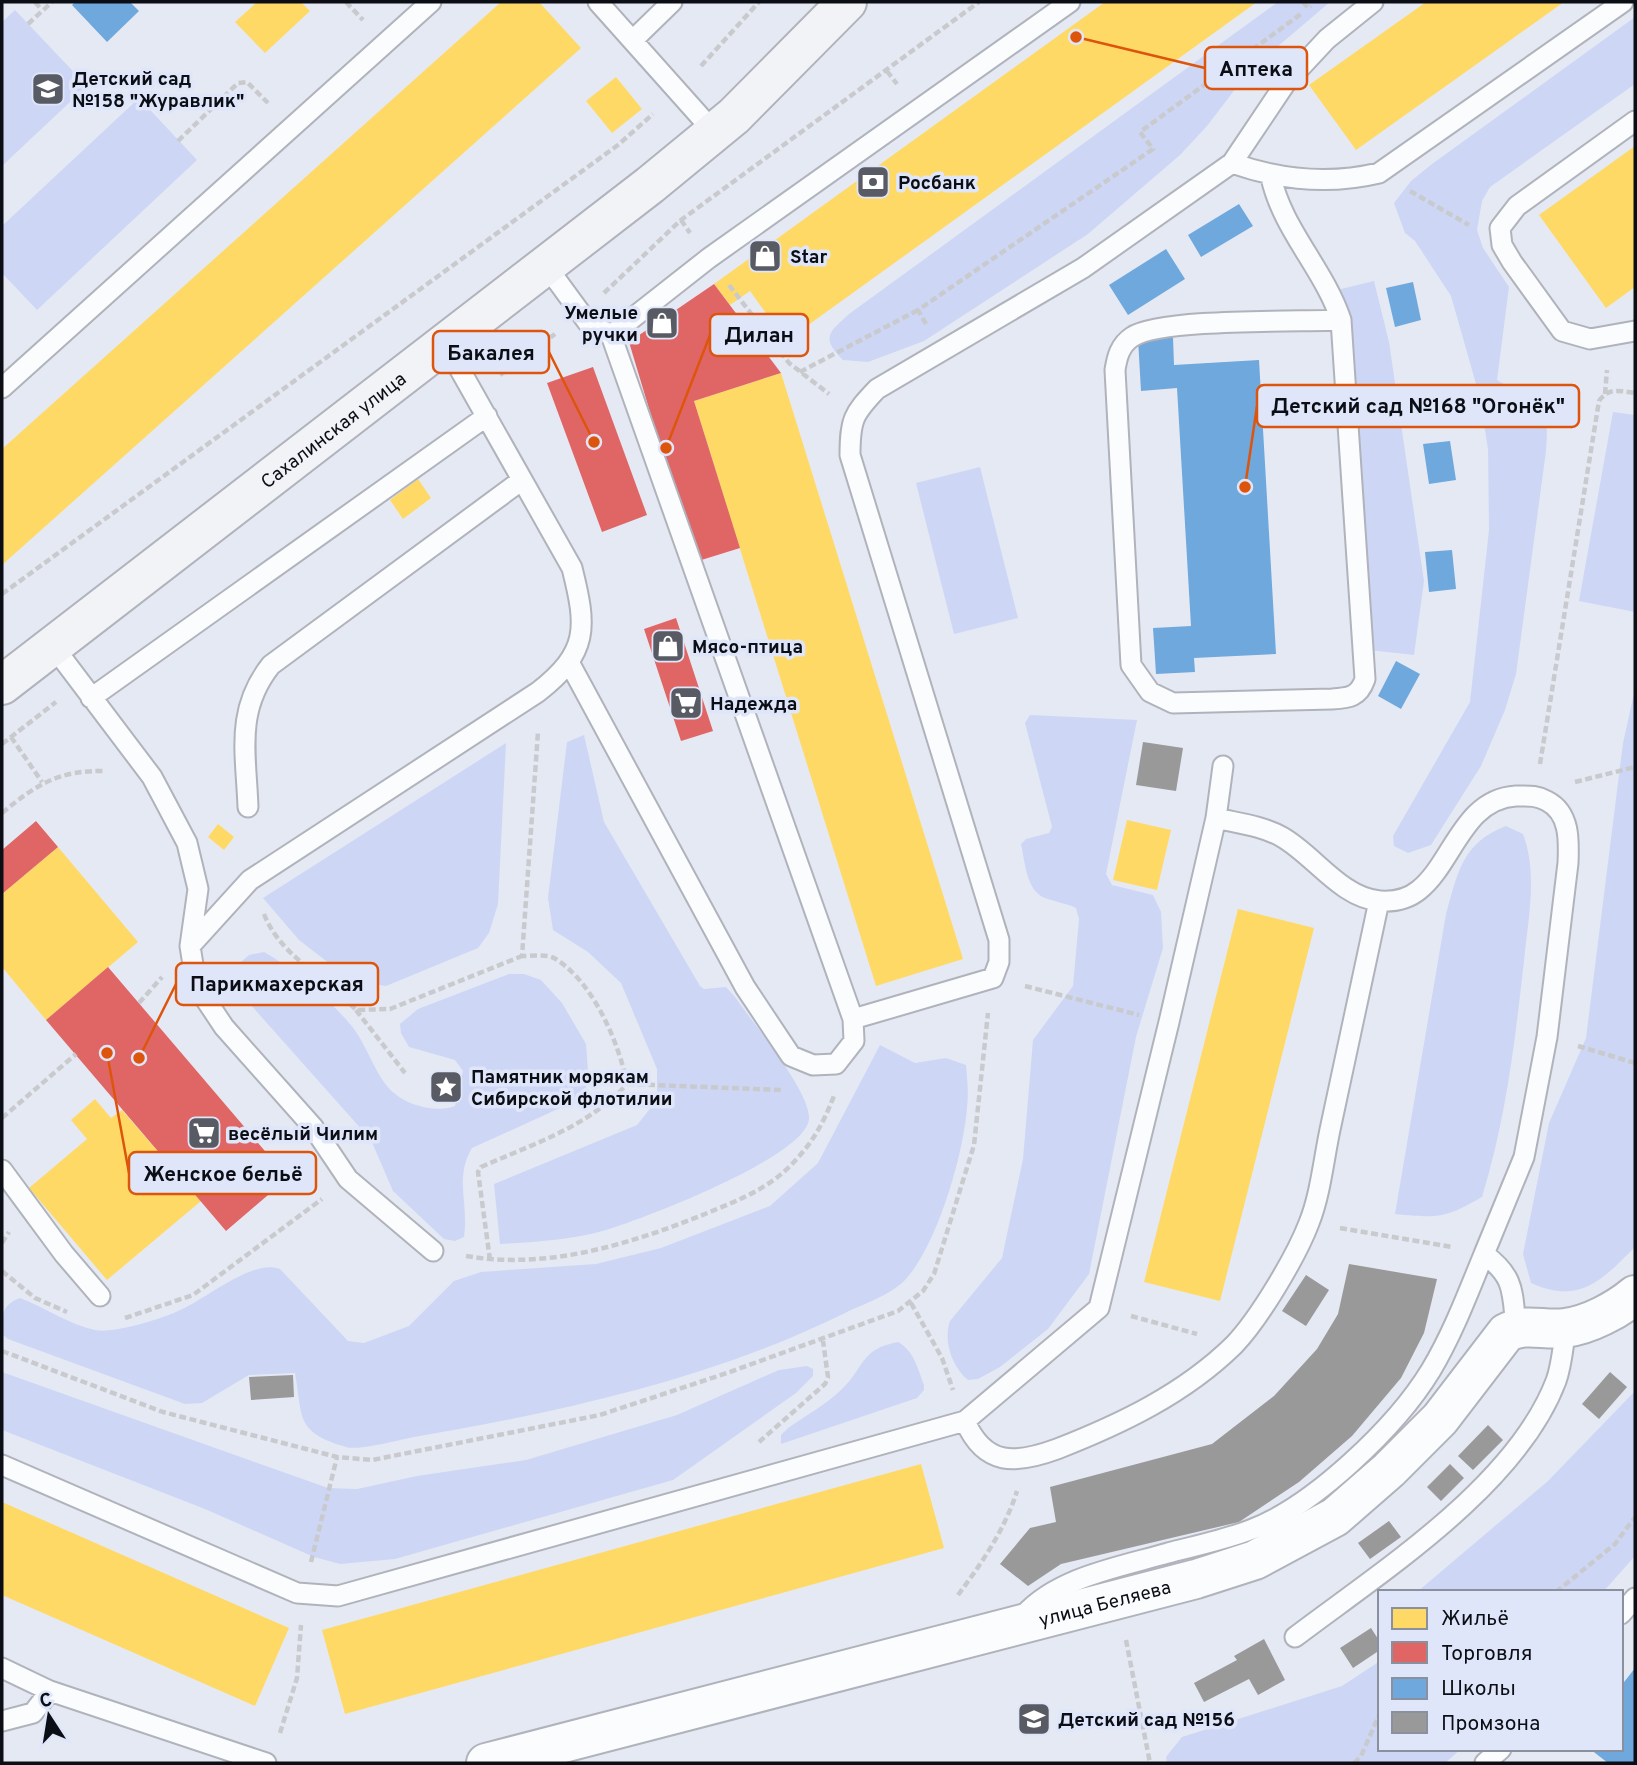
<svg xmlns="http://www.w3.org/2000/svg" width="1637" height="1765" viewBox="0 0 1637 1765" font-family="Overpass,sans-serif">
<rect width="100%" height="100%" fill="#e5e9f4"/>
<path fill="#cdd7f5" d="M1278,2H1330L1249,71L1207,126L1180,155L1088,234L924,341L868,362L843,360C821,338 828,333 849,314Z
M15,10L87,86L2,166V22Z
M1635,17V84L1490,187L1482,201L1477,230L1483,248L1509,287L1497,380C1507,387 1516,388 1527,392C1551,401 1547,431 1546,451L1516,674L1505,710L1481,766L1431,845L1408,853L1394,846L1393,836L1470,702L1489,530L1488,449L1480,398L1451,296L1415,241L1405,233L1394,203L1411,181L1432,164Z
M139,98L197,160L37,310L2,273V226Z
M1374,281L1389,342L1424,581L1414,655L1369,650L1341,289Z
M1613,412L1635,415V612L1579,601Z
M980,467L1018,618L954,634L916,483Z
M1635,689V1247C1602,1280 1580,1305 1531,1283L1523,1254L1549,1123L1586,1038L1623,743Z
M1030,715L1137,720L1106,874L1112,885L1153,895L1161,912L1163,948L1136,1037L1089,1274L1048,1329L1000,1367L978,1379L968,1380C952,1367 943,1341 950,1321L1002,1258L1023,1159L1033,1040L1073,986L1079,919L1076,908C1066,903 1055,902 1045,898C1026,891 1025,861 1021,844L1026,839L1049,833L1052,827L1025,723Z
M584,735L604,822L700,986L704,989L726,987L735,997C752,1022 811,1092 809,1119C806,1157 642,1219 606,1230C572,1240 536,1242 500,1244L494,1184L637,1125L657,1100V1069L621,983L588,952L553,930L548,898L567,742Z
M506,743L498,904L489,933L478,948L386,986L352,981L299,940L263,898Z
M1506,826L1523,834C1538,874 1528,919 1524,961C1515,1041 1506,1119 1482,1197C1444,1219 1438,1218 1395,1214L1446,914C1458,872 1462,843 1506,826Z
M264,952C293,968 334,1003 354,1029C367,1046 378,1081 394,1093C409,1106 437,1113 455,1106L463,1071L455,1060L409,1047L401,1033L400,1024L418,1009L509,974H524L541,980L562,1003L586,1044L589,1084L571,1103L472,1148C454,1178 469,1205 464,1237L455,1241L444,1239L393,1191L371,1140L225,976L249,955Z
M880,1045L915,1063L946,1058L966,1065C967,1079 969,1093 967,1107C964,1153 937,1246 905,1280C891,1295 863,1304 845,1313C712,1379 560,1412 414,1437C398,1440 359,1451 346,1447C295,1432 303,1418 295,1373L249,1375L202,1403L185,1404L8,1339L2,1334C2,1316 1,1305 20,1298C44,1307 70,1325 95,1330C113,1334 161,1319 178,1311C205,1300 253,1258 280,1269L348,1341L364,1343L409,1326L454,1281L481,1272L596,1264L661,1248L770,1206L818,1163Z
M898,1342C914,1351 918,1369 924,1385V1390L917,1398L781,1444V1435L788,1428C805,1416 827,1404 842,1389C865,1367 860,1349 898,1342Z
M807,1366L813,1369V1376L796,1393L673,1480L395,1559L340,1564L314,1557L205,1509L2,1430V1372L328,1488L357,1489L417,1476L526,1460L677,1415L779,1370Z
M1635,1391V1556L1603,1592H1417L1548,1481Z
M1380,1661V1749H1461L1445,1763H1167L1166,1757L1182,1737L1342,1686Z"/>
<path fill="#ffd966" d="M257,2H301L310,11L265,53L235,22Z
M501,2H539L581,48L2,565V449Z
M1105,2H1257L786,341L750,291L730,305L714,284Z
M1426,2H1564L1356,150L1309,85Z
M616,77L642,109L612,133L586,101Z
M1635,146V287L1606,308L1539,215Z
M781,373L963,959L876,986L694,401Z
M418,479L431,498L403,519L390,500Z
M1127,820L1171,830L1157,890L1113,880Z
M218,824L234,837L224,850L208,837Z
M58,847L138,942L46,1020L2,967V894Z
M1238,909L1314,928L1220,1301L1144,1282Z
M95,1099L111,1118L122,1110L201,1201L107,1280L29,1188L87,1139L71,1120Z
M921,1464L944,1548L345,1714L322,1630Z
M2,1502L289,1628L255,1706L2,1595Z"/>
<path fill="#e06666" d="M714,284L781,373L694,401L740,548L695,562L629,342Z
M593,367L647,515L602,532L547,383Z
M676,618L713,731L681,741L644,629Z
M36,821L58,847L2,894V850Z
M108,967L288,1178L226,1231L46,1020Z"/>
<path fill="#6fa8dc" d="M75,2H130L139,11L107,42L72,5Z
M1239,204L1253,226L1201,257L1188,235Z
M1166,249L1185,279L1128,315L1109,285Z
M1413,282L1421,320L1395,327L1386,288Z
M1173,337L1174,365L1259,360L1276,654L1194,658L1195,672L1156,674L1153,628L1191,626L1177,388L1141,391L1138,339Z
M1450,441L1456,480L1429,484L1423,444Z
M1452,550L1456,589L1429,592L1425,552Z
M1396,661L1420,674L1401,709L1378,696Z
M1635,1668V1763H1608L1590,1749H1621V1686Z"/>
<path fill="#999" d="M1143,742L1183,748L1176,791L1136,785Z
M1349,1264L1437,1279L1424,1333L1401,1378L1352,1436L1299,1482L1239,1522L1061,1564L1028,1586L1000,1564L1030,1528L1056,1522L1050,1487L1212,1444L1274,1396L1317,1349L1338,1314Z
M1306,1275L1329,1290L1306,1326L1282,1311Z
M1610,1372L1627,1387L1599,1419L1582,1404Z
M293,1375L294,1397L251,1400L249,1377Z
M1488,1425L1503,1440L1473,1470L1458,1456Z
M1450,1464L1464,1478L1441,1501L1427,1487Z
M1389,1521L1401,1537L1370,1559L1358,1543Z
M1371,1628L1380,1642V1650L1353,1668L1340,1648Z
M1264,1639L1285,1680L1258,1695L1249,1679L1204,1702L1194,1683L1237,1660L1234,1656Z"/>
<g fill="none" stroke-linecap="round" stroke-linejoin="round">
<defs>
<path id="service" d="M598,2L714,132
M633,40L672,2
M1635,121L1517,206L1500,228L1502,245L1512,262L1562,331L1590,339L1635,331
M1232,163C1280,180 1329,185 1379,173L1623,2
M1271,177C1282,229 1324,269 1341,320C1299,322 1161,318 1132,337C1120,345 1117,357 1115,370L1131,665L1150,692L1173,703L1332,699C1349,698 1359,697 1365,679L1341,320
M547,267L588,323L611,335L853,1019L854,1041L836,1064L813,1065L791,1056L745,987L570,664
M611,335L709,258L1070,2
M2,388L431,2
M53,646L152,777L187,843L198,889L190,946L194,971L202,994L224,1027L313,1127L348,1179L433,1251
M91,698L487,416
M248,807C246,753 235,710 271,665L522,480
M1216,818L1223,766
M190,946L250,880L538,692C589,652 587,628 572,568L446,345
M853,1019L993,978L999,962V940L850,455C850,420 853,414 877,389L1083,268L1232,163L1285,84L1327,39L1373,2
M2,1170L64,1254L100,1296
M965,1421C985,1467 1016,1464 1057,1449C1121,1424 1184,1394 1234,1345C1259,1319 1296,1257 1309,1223C1321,1193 1324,1156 1331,1125C1347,1050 1363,976 1379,901
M2,1465L297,1593L338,1596L965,1421L1099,1308L1169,1022L1216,818C1237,823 1263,826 1282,837C1314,855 1341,898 1380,901C1395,902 1408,899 1419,890C1453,863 1463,799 1516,796C1528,796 1536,795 1547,801C1570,813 1569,840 1568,863L1547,1037L1524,1157L1484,1254C1515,1277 1512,1291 1516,1327
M1621,1614L1635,1598
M1024,1615C1058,1577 1120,1567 1168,1553C1195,1546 1224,1540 1250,1530C1313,1507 1397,1426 1431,1370C1453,1333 1468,1293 1484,1254
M1295,1637C1382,1571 1516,1486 1556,1381C1562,1365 1563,1345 1566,1328
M2,1668L50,1691L266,1763
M2,1721L33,1713L50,1691
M1485,1763L1501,1749"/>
<g id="minor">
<path id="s1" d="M486,1763L1196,1579L1255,1560L1335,1517L1389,1470L1440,1419L1506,1333C1525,1322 1544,1331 1565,1328C1589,1325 1617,1310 1635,1295"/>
</g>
<g id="secondary">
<path id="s2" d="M2,685L650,185L734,116L847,2"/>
</g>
</defs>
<use href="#service" stroke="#b0b3bb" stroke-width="23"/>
<use href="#minor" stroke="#b0b3bb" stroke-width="42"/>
<use href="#secondary" stroke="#b0b3bb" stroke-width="42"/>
<path stroke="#c9cacd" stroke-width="4.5" stroke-dasharray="7 3.5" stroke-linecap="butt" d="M35,2L42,10
M346,2L363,20
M1303,2L1308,8L1311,6
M28,24L52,2
M701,66L759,2
M887,71L897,84
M178,141L238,83L247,82L268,103
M1410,191L1469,225
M681,220L690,233
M729,285L789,363L829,394
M604,293L681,220L979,2
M926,324L918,310L1153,149L1140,132L1301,14
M800,372L918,310
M500,375L555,334
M1605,394L1607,370
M2,594L618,145L653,114
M11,737L42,782
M2,744L56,702
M1540,764L1599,401C1609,387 1620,391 1635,393
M1575,782L1635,767
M2,813C37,784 59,770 106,771
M264,914C280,956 326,977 356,1010L390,1009L522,956
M1025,986L1139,1015
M139,1003L162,977
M356,1010L405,1073
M1578,1046L1635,1063
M627,1084L782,1090
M2,1118L76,1054
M1340,1228L1452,1247
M2,1243L9,1232
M466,1256C548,1270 630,1244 705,1214C734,1202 766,1190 789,1167C812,1144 822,1126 834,1096
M490,1260L478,1172L481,1167C533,1144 588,1127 627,1084C619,1042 592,980 554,958C546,954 531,956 522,956L538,732
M2,1271L35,1298L67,1312
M911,1303L942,1358L953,1390
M1131,1316L1197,1334
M125,1318L193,1295L322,1199
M2,1351L163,1412L337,1457L372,1460L600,1415L727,1373L898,1311L923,1291L934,1274L974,1145L988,1013
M759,1442L825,1384L828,1377L823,1341
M311,1562L337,1457
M1556,1592L1615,1544L1635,1517
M958,1595C982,1563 1005,1529 1017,1491
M1126,1640L1150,1763
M280,1733L297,1678L301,1625
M1354,1763L1361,1756L1380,1713"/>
<use href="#service" stroke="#fbfcfd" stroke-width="19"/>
<use href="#minor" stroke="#fbfcfd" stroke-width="38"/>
<use href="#secondary" stroke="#f2f3f7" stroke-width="38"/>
</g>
<defs>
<symbol id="school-square" viewBox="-11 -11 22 22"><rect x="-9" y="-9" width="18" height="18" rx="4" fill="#585b63" stroke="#dfe6fa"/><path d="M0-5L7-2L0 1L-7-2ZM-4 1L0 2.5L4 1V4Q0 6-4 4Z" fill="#fff"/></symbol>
<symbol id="bank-square" viewBox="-11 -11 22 22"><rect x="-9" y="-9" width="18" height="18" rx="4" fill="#585b63" stroke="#dfe6fa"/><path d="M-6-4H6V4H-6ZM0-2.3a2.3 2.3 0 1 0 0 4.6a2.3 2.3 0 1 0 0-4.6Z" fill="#fff"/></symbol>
<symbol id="shop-square" viewBox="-11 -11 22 22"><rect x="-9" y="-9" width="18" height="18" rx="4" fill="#585b63" stroke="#dfe6fa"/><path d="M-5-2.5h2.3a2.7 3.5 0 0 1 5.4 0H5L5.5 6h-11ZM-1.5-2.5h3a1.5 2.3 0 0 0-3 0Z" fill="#fff"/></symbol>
<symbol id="supermarket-square" viewBox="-11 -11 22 22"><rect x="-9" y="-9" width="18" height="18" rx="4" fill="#585b63" stroke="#dfe6fa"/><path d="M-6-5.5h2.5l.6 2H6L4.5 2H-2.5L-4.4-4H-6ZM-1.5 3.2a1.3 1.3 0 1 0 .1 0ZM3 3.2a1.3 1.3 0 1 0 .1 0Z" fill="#fff"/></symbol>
<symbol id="sight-square" viewBox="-11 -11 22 22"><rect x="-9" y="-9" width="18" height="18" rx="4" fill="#585b63" stroke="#dfe6fa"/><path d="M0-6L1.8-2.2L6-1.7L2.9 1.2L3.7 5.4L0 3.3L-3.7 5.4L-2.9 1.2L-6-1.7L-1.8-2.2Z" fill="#fff"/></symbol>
</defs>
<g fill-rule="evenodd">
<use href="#school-square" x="29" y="70" width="38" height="38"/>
<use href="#bank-square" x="854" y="163" width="38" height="38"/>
<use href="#shop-square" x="746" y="237" width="38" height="38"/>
<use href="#shop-square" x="643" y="304" width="38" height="38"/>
<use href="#shop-square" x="649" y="627" width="38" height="38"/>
<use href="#supermarket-square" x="667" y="684" width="38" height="38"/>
<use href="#sight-square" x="427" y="1068" width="38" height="38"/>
<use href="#supermarket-square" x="185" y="1114" width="38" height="38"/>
<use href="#school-square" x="1015" y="1700" width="38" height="38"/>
</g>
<g text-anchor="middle" stroke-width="7" stroke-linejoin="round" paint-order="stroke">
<g font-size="19" font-weight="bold" fill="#0c0e15" stroke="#dfe6fa" text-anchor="start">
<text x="72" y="85">Детский сад<tspan x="72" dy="22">№158 "Журавлик"</tspan></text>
<text x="898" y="189">Росбанк</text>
<text x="790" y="263">Star</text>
<text x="638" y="319" text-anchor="end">Умелые<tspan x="638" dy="22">ручки</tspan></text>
<text x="692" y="653">Мясо-птица</text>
<text x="710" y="710">Надежда</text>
<text x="471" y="1083">Памятник морякам<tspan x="471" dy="22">Сибирской флотилии</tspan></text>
<text x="228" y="1140">весёлый Чилим</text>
<text x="1058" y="1726">Детский сад №156</text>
</g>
<g font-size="19" fill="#0c0e15" stroke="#dfe6fa">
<text dy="7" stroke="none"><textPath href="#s2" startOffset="418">Сахалинская улица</textPath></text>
<text dy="7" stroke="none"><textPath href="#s1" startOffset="639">улица Беляева</textPath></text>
</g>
</g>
<path fill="none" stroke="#dd550c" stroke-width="2.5" d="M1076 37L1205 68M666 448L710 335M594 442L549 352M1245 487L1257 406M139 1058L176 984M107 1053L129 1173"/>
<g fill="#dd550c" stroke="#dfe6fa" stroke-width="2.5">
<circle cx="1076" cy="37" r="7"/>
<circle cx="666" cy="448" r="7"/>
<circle cx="594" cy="442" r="7"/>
<circle cx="1245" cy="487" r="7"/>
<circle cx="139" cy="1058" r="7"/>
<circle cx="107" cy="1053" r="7"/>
</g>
<g fill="#dfe6fa" stroke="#dd550c" stroke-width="2.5">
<rect x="1205" y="47" width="102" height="42" rx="7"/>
<rect x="710" y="314" width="98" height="42" rx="7"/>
<rect x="433" y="331" width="116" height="42" rx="7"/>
<rect x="1257" y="385" width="322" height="42" rx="7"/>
<rect x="176" y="963" width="202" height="42" rx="7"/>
<rect x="129" y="1152" width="187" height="42" rx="7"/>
</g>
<g font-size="21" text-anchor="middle" font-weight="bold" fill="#0c0e15">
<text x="1256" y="76">Аптека</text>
<text x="759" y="342">Дилан</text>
<text x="491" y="360">Бакалея</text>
<text x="1418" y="413">Детский сад №168 "Огонёк"</text>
<text x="277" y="991">Парикмахерская</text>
<text x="223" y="1181">Женское бельё</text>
</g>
<rect width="1637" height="1765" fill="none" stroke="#0c0e15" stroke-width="7"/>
<rect x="1378" y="1590" width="245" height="161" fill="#dfe6fa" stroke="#8b909e" stroke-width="2"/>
<rect x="1392" y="1608" width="35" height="21" fill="#ffd966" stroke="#8b909e" stroke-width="2"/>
<text x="1441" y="1625" font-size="21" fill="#0c0e15">Жильё</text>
<rect x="1392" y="1642" width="35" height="21" fill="#e06666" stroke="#8b909e" stroke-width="2"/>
<text x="1441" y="1660" font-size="21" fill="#0c0e15">Торговля</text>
<rect x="1392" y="1678" width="35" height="21" fill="#6fa8dc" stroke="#8b909e" stroke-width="2"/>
<text x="1441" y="1695" font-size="21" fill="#0c0e15">Школы</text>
<rect x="1392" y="1712" width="35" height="21" fill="#999999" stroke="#8b909e" stroke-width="2"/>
<text x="1441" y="1730" font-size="21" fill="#0c0e15">Промзона</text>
<g transform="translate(49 1716) rotate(348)" stroke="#dfe6fa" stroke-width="5" paint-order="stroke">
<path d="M0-5L12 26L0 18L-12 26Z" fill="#0c0e15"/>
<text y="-10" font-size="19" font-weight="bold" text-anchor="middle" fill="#0c0e15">С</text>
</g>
</svg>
